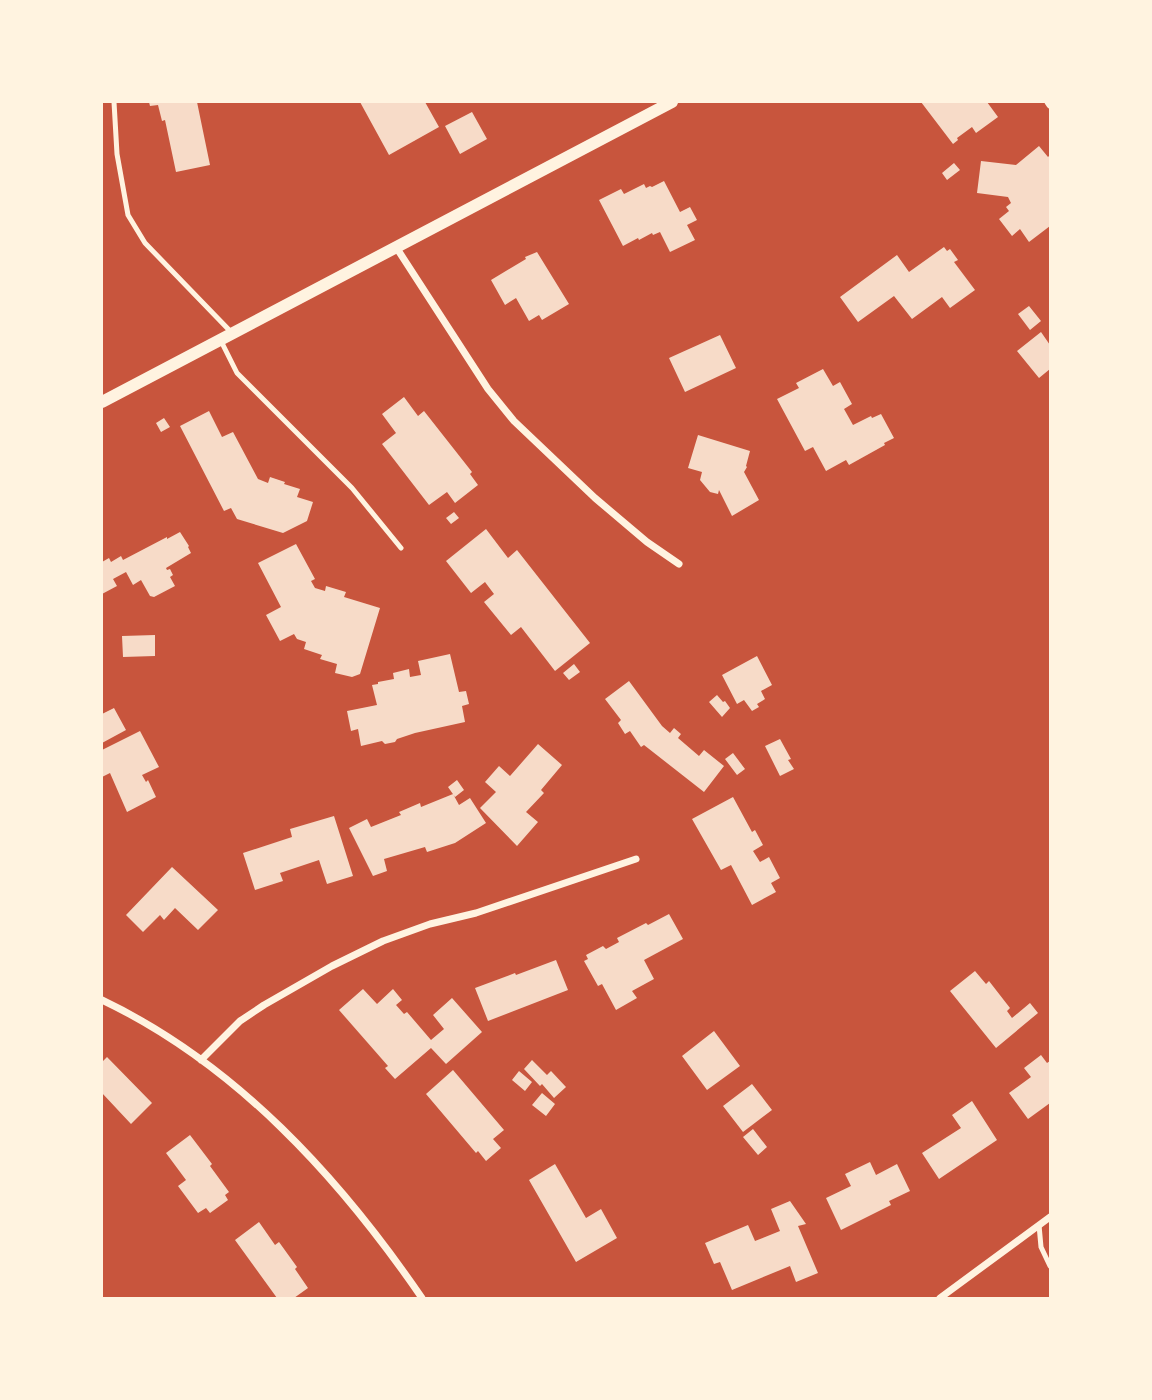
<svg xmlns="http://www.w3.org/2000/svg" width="1152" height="1400" viewBox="0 0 1152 1400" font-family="'PT Sans Narrow',sans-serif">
<rect width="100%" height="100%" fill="#c8553d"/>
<path fill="#f7dbc8" d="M149,102H197L210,165L176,172L165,120L162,121L158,105L150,106Z
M360,102H425L439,127L389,155Z
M921,102H987L998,117L976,133L972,127L957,138L958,140L953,144Z
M472,112L487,139L460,154L445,126Z
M1039,146L1048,157L1050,155V226L1029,242L1020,229L1012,236L999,219L1009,211L1006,207L1011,203L1008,197L977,193L981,161L1016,165Z
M954,163L960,170L947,180L942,173Z
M664,181L680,212L690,207L697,220L687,225L695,240L670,252L660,232L653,235L652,233L639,240L638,238L623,246L599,200L621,189L624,194L644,184L646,188L650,186L652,187Z
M944,247L947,251L950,249L958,260L954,262L975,290L950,308L942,297L912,319L894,296L858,322L840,297L897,255L909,272Z
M537,252L569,304L542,320L539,315L529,321L516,298L505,305L491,280L526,259L525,257Z
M1029,306L1041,321L1030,330L1018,314Z
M1041,332L1050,345V369L1039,378L1017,351Z
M720,335L736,368L685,392L669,358Z
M823,369L833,386L840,382L852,404L844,409L853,425L871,416L872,418L881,414L894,438L884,443L885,445L849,465L846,460L826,471L813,447L805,451L777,399L799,388L796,383Z
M404,397L418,416L424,411L472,472L470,474L478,485L455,503L447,492L429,505L382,444L396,433L382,414Z
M209,411L222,437L233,432L258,479L268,483L270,477L285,482L284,484L300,489L297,497L313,502L307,521L283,533L237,519L231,508L224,511L180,426Z
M164,418L170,427L161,432L156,423Z
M698,435L750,451L746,466L747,467L744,472L759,500L732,516L719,490L718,494L710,492L700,480L702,472L688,468Z
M454,512L459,518L451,524L446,518Z
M486,529L508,558L517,550L590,643L555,671L521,627L511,635L484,602L494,594L485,582L471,593L446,561Z
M180,532L189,546L188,547L191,553L166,568L167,570L170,569L173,575L170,577L175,586L154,597L150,596L141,580L133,585L126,572L113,579L117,586L102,594V562L109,558L111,562L121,556L123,560L167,537V539Z
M296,544L315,579L311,581L315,588L325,591L326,586L346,592L344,597L380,608L360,674L352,677L335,673L337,664L320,659L322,655L304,649L306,642L297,639L294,634L280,641L266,615L281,607L258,563Z
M155,635V656L123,657L122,636Z
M450,654L459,692L466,691L469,704L462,706L465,722L415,733L397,739L395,742L385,744L382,741L361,746L358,729L351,731L347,711L377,705L372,685L378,684V682L394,679L393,673L409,669L410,677L421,675L418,661Z
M757,656L772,685L761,691L765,699L757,704L759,707L752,711L744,700L737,704L722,675Z
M574,664L580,672L569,680L563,673Z
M629,681L662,726L670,733L674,728L681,734L678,738L699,756L704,750L724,766L704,792L644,745L641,747L630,731L625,734L618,723L621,720L605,699Z
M717,695L723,702L725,701L730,708L722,717L709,702Z
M114,708L126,730L102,743V714Z
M140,731L159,767L142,775L146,782L148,780L156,797L127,812L110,773L102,777V750Z
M780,739L791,759L788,760L794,769L780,776L765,746Z
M538,744L562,765L541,790L544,793L526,812L538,822L517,846L480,808L496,792L485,782L499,766L510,776Z
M733,753L745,769L737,775L725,759Z
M457,780L464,790L455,797L448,787Z
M453,794L459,805L470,798L486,823L455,843L427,852L425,847L384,859L387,871L373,876L349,828L367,819L371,827L401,815L399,812L420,803L421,807Z
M733,797L752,832L755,830L763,845L753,851L760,862L769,857L780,878L771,883L776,892L752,905L731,865L721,870L692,819Z
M334,816L353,876L327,884L319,860L280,873L283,881L255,890L243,853L292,837L290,829Z
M172,867L218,910L198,930L175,908L164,920L160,915L143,932L126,915Z
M669,914L683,939L644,960L654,979L632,991L637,998L616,1010L602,984L598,986L584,961L588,959L586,955L603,946L606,949L619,942L617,938L646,923L648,925Z
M556,960L568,990L488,1021L475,988L515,973L516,975Z
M975,971L986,984L989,981L1010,1008L1007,1011L1012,1018L1030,1003L1038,1013L996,1048L950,991Z
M363,989L377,1004L393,989L402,1000L396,1005L404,1014L407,1012L431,1040L444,1029L433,1015L452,998L482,1032L446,1064L431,1048L395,1079L385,1068L388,1066L339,1010Z
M714,1031L740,1066L707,1090L682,1056Z
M1041,1055L1047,1063L1050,1061V1103L1028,1119L1009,1093L1031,1077L1024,1068Z
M107,1057L152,1103L131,1124L102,1093V1062Z
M532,1060L547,1075L551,1071L566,1087L554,1098L542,1084L540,1086L524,1069Z
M453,1070L504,1130L493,1139L501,1148L486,1161L478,1151L476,1153L426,1094Z
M519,1071L532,1082L525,1091L512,1080Z
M752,1084L772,1110L743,1132L723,1106Z
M542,1093L555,1104L546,1116L532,1105Z
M972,1101L997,1140L939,1179L922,1153L961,1128L952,1115Z
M753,1129L767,1147L758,1155L743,1137Z
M190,1135L212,1164L210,1166L229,1192L225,1195L228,1200L210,1213L206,1208L198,1213L178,1186L186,1180L166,1153Z
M870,1162L876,1175L897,1164L910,1191L889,1201L891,1205L841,1230L826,1198L851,1186L845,1174Z
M555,1164L586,1218L601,1209L617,1238L576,1262L529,1180Z
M790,1201L806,1224L798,1226L818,1273L796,1282L790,1266L732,1290L720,1262L714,1264L705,1243L748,1225L755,1241L780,1231L771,1209Z
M259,1222L275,1245L279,1242L297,1267L295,1269L308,1288L294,1298H277L235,1240Z"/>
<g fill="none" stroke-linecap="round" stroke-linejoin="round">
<path stroke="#fff3e0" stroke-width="5" d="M114,102L117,154L128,215L145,243L232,333
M220,339L237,373L352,488L401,548
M1039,1225L1041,1247L1050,1266"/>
<path stroke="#fff3e0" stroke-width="7" d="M1048,102L1050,105
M396,247L488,389L514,421L595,498L647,542L679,564
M102,1000C236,1064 339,1177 422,1298
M201,1060L240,1021L264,1005L332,966L383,941L430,924L476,913L636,859
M940,1298L1050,1217"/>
<path stroke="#fff3e0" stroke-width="12" d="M102,402L672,102"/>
</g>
<rect width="1152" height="1400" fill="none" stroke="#fff3e0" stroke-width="206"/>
</svg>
